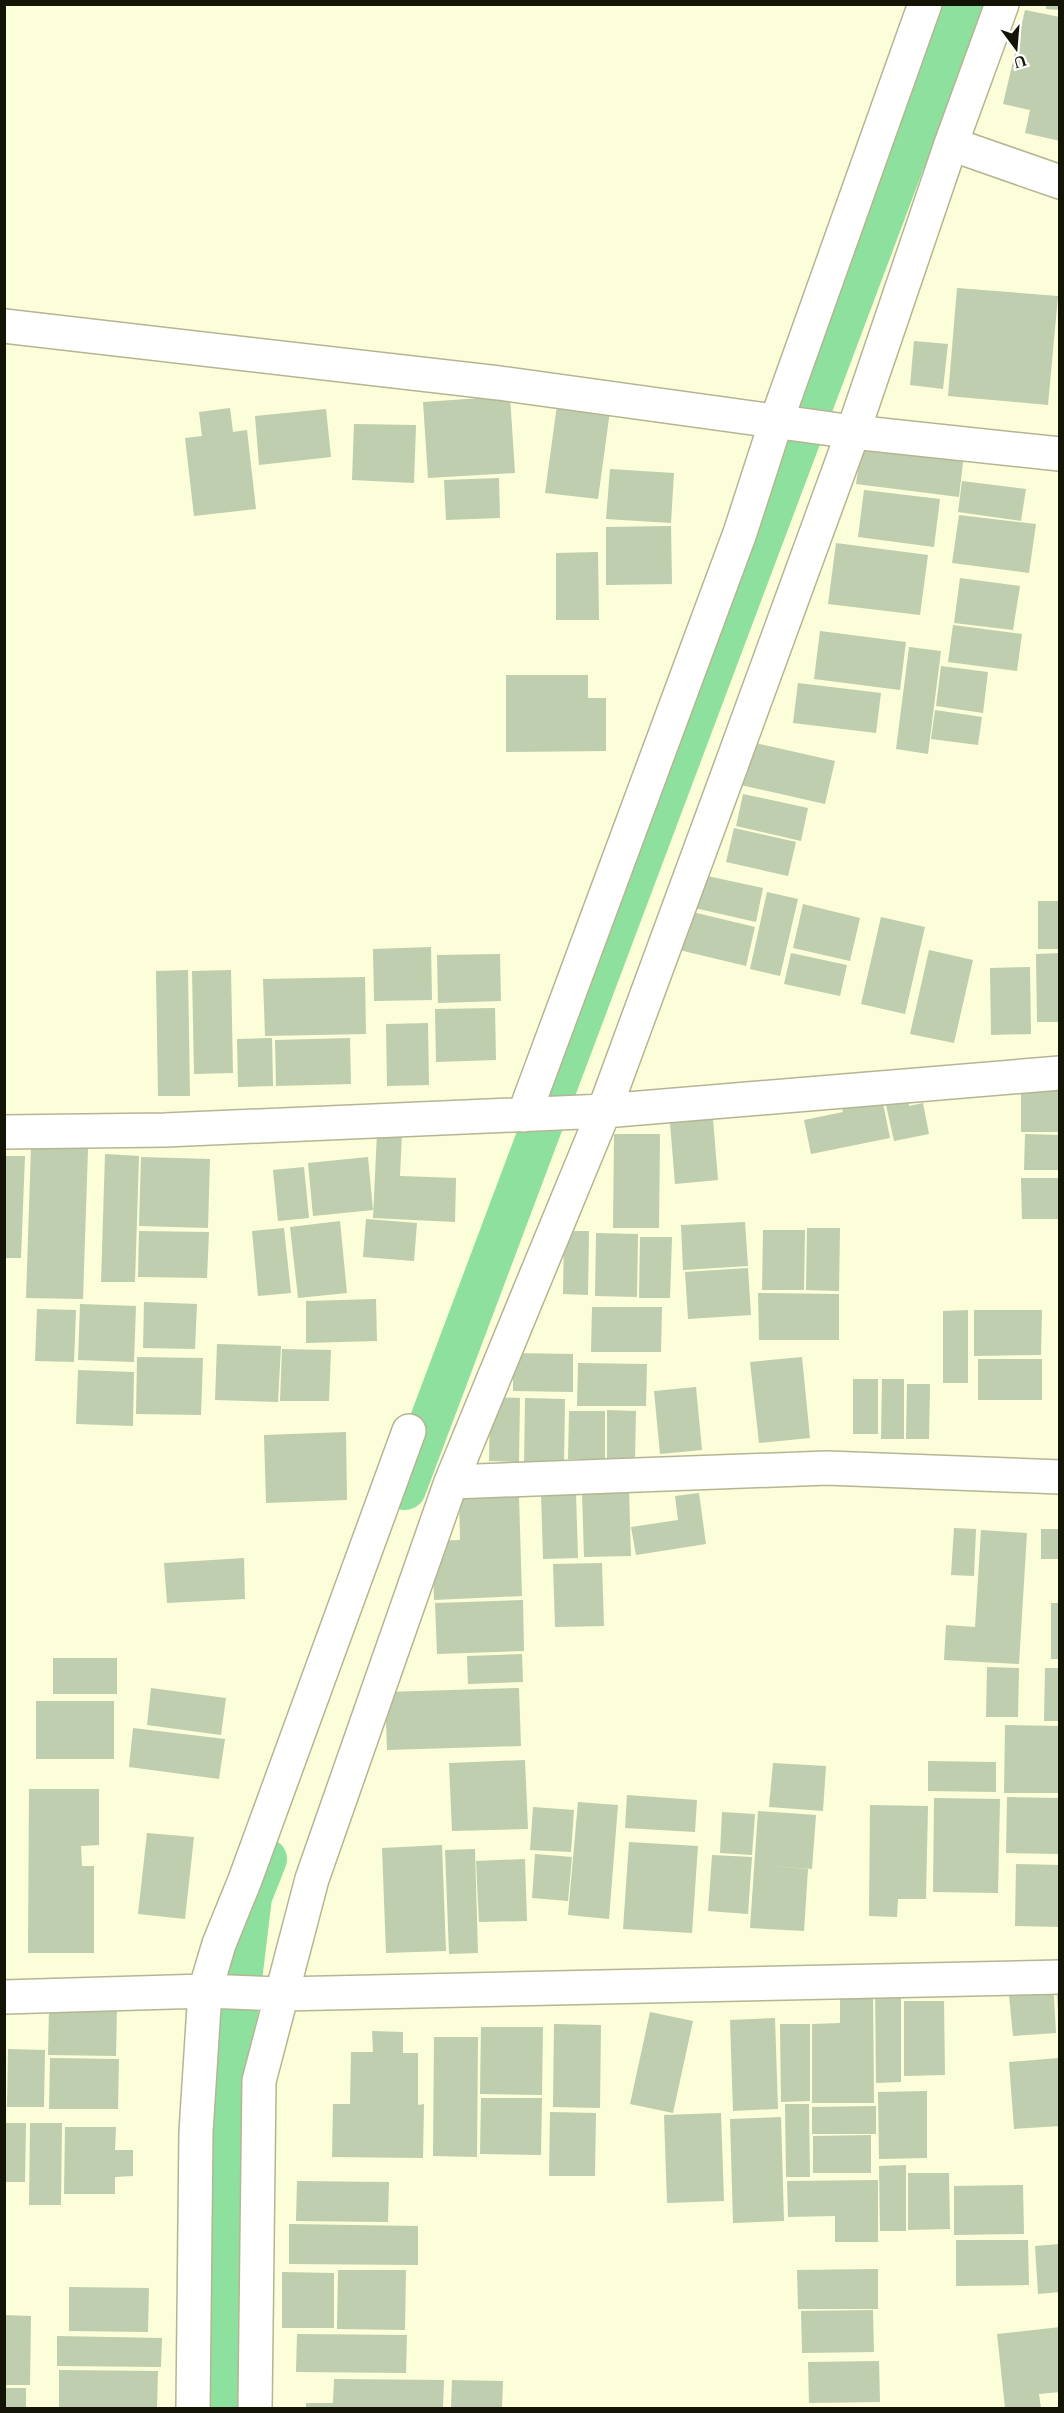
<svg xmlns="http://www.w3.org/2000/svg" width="1064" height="2413" viewBox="0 0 1064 2413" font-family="Spectral,serif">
<rect width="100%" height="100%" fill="#fcfdd9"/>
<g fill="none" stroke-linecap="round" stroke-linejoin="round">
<path stroke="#8de09e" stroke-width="42" d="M405,1489L963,4
M226,2408L222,2136L251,1897L266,1859"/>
</g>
<path fill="#beceae" d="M1046,4H1060V10L1046,9Z
M1025,10L1060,17V141L1025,133L1030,110L1003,104Z
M957,288L1058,296L1048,405L948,396Z
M914,341L948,344L943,389L910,385Z
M510,396L515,473L428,478L423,402Z
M557,405L610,411L598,499L545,493Z
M230,408L233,432L247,430L256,509L194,516L185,438L202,436L199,412Z
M326,409L331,457L259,465L255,416Z
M354,424L416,425L414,483L352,480Z
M862,441L964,454L959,497L856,484Z
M610,469L674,473L671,523L606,519Z
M499,478L500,518L446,520L444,480Z
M962,481L1026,489L1021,521L958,512Z
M864,490L940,499L934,547L858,537Z
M959,515L1036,524L1029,573L952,563Z
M671,526L672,584L606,585V527Z
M836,543L928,555L920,615L828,604Z
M598,552L599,620H556V553Z
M960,578L1020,586L1013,630L954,623Z
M953,625L1022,634L1017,671L948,662Z
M820,631L906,642L900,690L814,679Z
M909,647L941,651L928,754L896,749Z
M941,666L988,672L983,713L936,706Z
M506,675H588V698H606V751L506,752Z
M798,683L881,693L876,733L793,723Z
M935,710L982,717L978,745L931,739Z
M746,741L835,761L825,804L736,784Z
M743,794L808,808L801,841L736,826Z
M734,828L796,842L788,876L726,862Z
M698,874L763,888L756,922L690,907Z
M767,892L798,899L780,976L750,969Z
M1038,901H1060V949H1038Z
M803,904L860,918L850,961L793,948Z
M684,910L755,927L746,966L675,949Z
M881,917L925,927L905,1014L861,1004Z
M431,947L432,1000L374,1001L373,949Z
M929,950L973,960L954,1043L910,1034Z
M791,953L847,965L840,996L784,984Z
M1060,953V1022H1037L1036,954Z
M500,954L501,1001L438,1003L437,955Z
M1030,967L1031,1034L991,1035L990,968Z
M188,970L190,1096H158L156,971Z
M231,970L233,1073L194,1074L192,971Z
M365,977L366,1034L265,1036L263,979Z
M495,1008L496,1060L436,1062L435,1009Z
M428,1023L429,1085L387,1086L386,1024Z
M272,1038L273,1086L238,1087L237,1039Z
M350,1038L351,1084L276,1086L275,1040Z
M1021,1089H1060V1132H1021Z
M907,1091L909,1106L923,1103L929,1134L894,1141L884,1096Z
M881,1093L890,1138L811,1154L804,1120L843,1112L840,1101Z
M713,1119L718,1180L675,1184L670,1123Z
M377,1133L402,1134L400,1176L456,1178L455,1222L373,1218Z
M614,1134H660L659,1228H613Z
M1025,1134L1060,1135V1170H1024Z
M31,1147L88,1149L83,1299L26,1298Z
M105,1154L139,1156L135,1282H101Z
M4,1156H25L21,1258H4Z
M141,1157L210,1159L208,1228L139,1226Z
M368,1157L373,1210L313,1216L308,1163Z
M304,1167L309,1218L278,1221L273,1170Z
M1021,1178H1060V1219H1022Z
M366,1219L417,1223L414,1261L363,1257Z
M340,1221L347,1293L298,1298L290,1227Z
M745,1222L748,1266L683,1270L681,1225Z
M284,1228L291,1293L258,1296L252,1231Z
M807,1228H840L839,1291L806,1290Z
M763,1230H805L804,1290H762Z
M139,1231L209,1232L207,1278L138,1277Z
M564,1231H589L588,1295L563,1294Z
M596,1233L638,1234L637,1297L595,1296Z
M640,1237H672L670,1298H639Z
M748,1268L751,1315L688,1319L685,1272Z
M758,1293L839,1294V1340H759Z
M376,1299L377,1341L306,1343V1301Z
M144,1302L197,1304L195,1349L143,1348Z
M80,1304L136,1306L134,1362L78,1360Z
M592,1307H662L661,1352H591Z
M37,1309L76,1310L74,1362L35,1361Z
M968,1310V1383H943V1311Z
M974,1310H1042L1041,1355L974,1356Z
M217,1344L281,1346L278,1402L215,1400Z
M282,1349L331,1350L329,1401H280Z
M513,1353L573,1354V1392L513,1391Z
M137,1357L203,1358L201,1415L136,1414Z
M802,1357L810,1438L759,1443L750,1362Z
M978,1359H1042V1400H978Z
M578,1363L647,1364L646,1406H577Z
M78,1370L134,1372L133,1426L76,1424Z
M853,1379H878V1434H853Z
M882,1379H904V1439H881Z
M907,1384H930L929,1439H906Z
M696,1387L702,1450L660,1454L654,1391Z
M490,1397L520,1398L519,1462L489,1461Z
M525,1398L565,1399L564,1464H524Z
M607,1410L636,1411L635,1460H607Z
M569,1411H605V1460L568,1459Z
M346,1432L347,1500L266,1503L264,1435Z
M629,1490L631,1556L584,1557L582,1491Z
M576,1493L578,1558L543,1559L541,1494Z
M699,1493L706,1544L636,1555L631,1527L678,1520L675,1496Z
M519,1496L522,1596L434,1600L432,1541L460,1540L459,1499Z
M954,1528L976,1529L974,1576L951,1575Z
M1041,1529H1060V1559H1041Z
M981,1530L1027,1533L1019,1664L944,1660L946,1625L975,1627Z
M244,1558L245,1599L167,1603L164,1563Z
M602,1563L604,1626L555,1627L553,1564Z
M523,1600L524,1651L437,1654L435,1603Z
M1051,1603H1060V1659H1051Z
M522,1654L523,1682L468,1684L467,1656Z
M53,1658H117V1694H53Z
M987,1667L1019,1668L1018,1717H986Z
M1045,1668H1060V1721H1044Z
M151,1688L226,1698L221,1735L147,1725Z
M519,1688L521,1746L387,1750L385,1692Z
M36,1701H114V1759H36Z
M1005,1725L1060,1726V1793H1004Z
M133,1728L225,1739L219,1779L129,1767Z
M525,1760L528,1829L452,1831L449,1763Z
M928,1761L996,1762V1792L928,1791Z
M773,1763L826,1766L823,1811L769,1807Z
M29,1789H99V1845L81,1846L82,1866H94V1953H28Z
M627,1795L697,1800L695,1832L625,1828Z
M1007,1797L1060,1798V1854L1006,1853Z
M934,1798L1000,1799L998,1893L933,1892Z
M578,1802L618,1805L609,1919L568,1915Z
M870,1805L928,1806L926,1899H898L897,1917L869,1916Z
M533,1807L574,1810L571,1852L530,1850Z
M758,1811L816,1815L812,1869L770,1866L808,1869L804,1931L750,1928Z
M722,1812L755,1814L752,1855L720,1853Z
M147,1833L194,1837L185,1919L138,1914Z
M629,1842L698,1846L692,1933L623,1929Z
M442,1845L446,1951L386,1953L382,1848Z
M475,1849L478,1953L449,1954L445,1850Z
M535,1854L572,1857L568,1901L532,1898Z
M712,1855L752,1857L748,1914L708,1911Z
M525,1859L527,1921L479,1922L476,1861Z
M1016,1864L1060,1865V1927L1015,1926Z
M1053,1981L1056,2033L1013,2036L1008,1985Z
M875,1984H901V2082L876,2083Z
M840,1989H873L874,2103H812V2024L840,2023Z
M1057,1994H1060V2011H1058Z
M904,2001H944L945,2075L904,2076Z
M49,2008H117L116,2056L48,2055Z
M650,2012L693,2021L673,2113L630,2104Z
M775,2018L778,2109L733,2111L730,2020Z
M554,2024L601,2025L600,2108L553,2107Z
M780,2024H810V2101L781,2102Z
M481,2027H543L542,2095L480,2094Z
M372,2031L403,2032V2053H418V2105L424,2104L423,2158L332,2157L333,2104H350L351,2052H373Z
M434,2037H478L477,2157L433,2156Z
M8,2049L45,2050L44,2107H7Z
M50,2058L119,2059L118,2109H49Z
M1059,2058L1060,2126L1014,2129L1009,2062Z
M927,2091V2158L879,2159L878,2092Z
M481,2098H542L541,2155L480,2154Z
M785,2104H809L810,2177H786Z
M876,2106V2134H812V2107Z
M550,2112L596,2113L595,2176H549Z
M721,2113L724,2201L667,2203L664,2115Z
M781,2117L784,2221L733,2223L730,2119Z
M4,2123H26L25,2182H4Z
M30,2123H62L61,2205H29Z
M65,2127H116L115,2150H133V2176L115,2177V2194H64Z
M871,2135V2173H813V2136Z
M906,2165V2231H880L879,2166Z
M908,2173H949L950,2229L908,2230Z
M878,2180V2242H835V2216L788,2217L787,2181Z
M297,2181L389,2182L388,2222L296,2221Z
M1023,2185L1024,2234L954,2235V2186Z
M289,2224L418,2226V2265L289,2264Z
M956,2240H1028L1029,2285L956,2286Z
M1060,2244V2292L1038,2294L1035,2246Z
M878,2269V2309H798L797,2270Z
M338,2270H406L405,2330L337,2329Z
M282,2272L334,2273V2328H282Z
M69,2287L149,2288L148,2332L69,2331Z
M873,2310L874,2352L802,2353L801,2311Z
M4,2315L31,2316L30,2385H4Z
M1060,2327V2392L1039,2394L1041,2408H1005L997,2334Z
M297,2334L407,2335L406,2373L296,2372Z
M57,2336L162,2338L161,2367L57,2366Z
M879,2361L880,2402L809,2403L808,2362Z
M59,2370L158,2371L157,2408H59Z
M334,2379L444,2380L443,2408H306V2403H333Z
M452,2380L503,2381L502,2408H451Z
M4,2388H26V2408H4Z"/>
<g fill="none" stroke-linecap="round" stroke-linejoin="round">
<defs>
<path id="minor" d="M951,144L1060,182
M4,326L499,383L853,432L1060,454
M524,1115L740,533L776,422L925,4
M4,1132L165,1130L604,1111L1060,1073
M451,1482L827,1468L1060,1477
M4,1997L205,1991L281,1994L1060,1977
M193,2408L196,2132L205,1991L219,1944L245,1880L409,1431
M255,2408L259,2081L312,1879L451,1482L604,1111L731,766L853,432L951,144L1002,4"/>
</defs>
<use href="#minor" stroke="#b5b593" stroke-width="36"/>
<use href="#minor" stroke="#fff" stroke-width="33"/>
</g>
<rect width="1064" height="2413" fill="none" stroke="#131306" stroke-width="12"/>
<g transform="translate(1016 48) rotate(164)" stroke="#ffffff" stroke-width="4.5" paint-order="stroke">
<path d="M0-4.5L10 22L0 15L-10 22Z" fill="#131306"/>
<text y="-9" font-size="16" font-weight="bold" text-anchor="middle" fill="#131306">U</text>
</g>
</svg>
